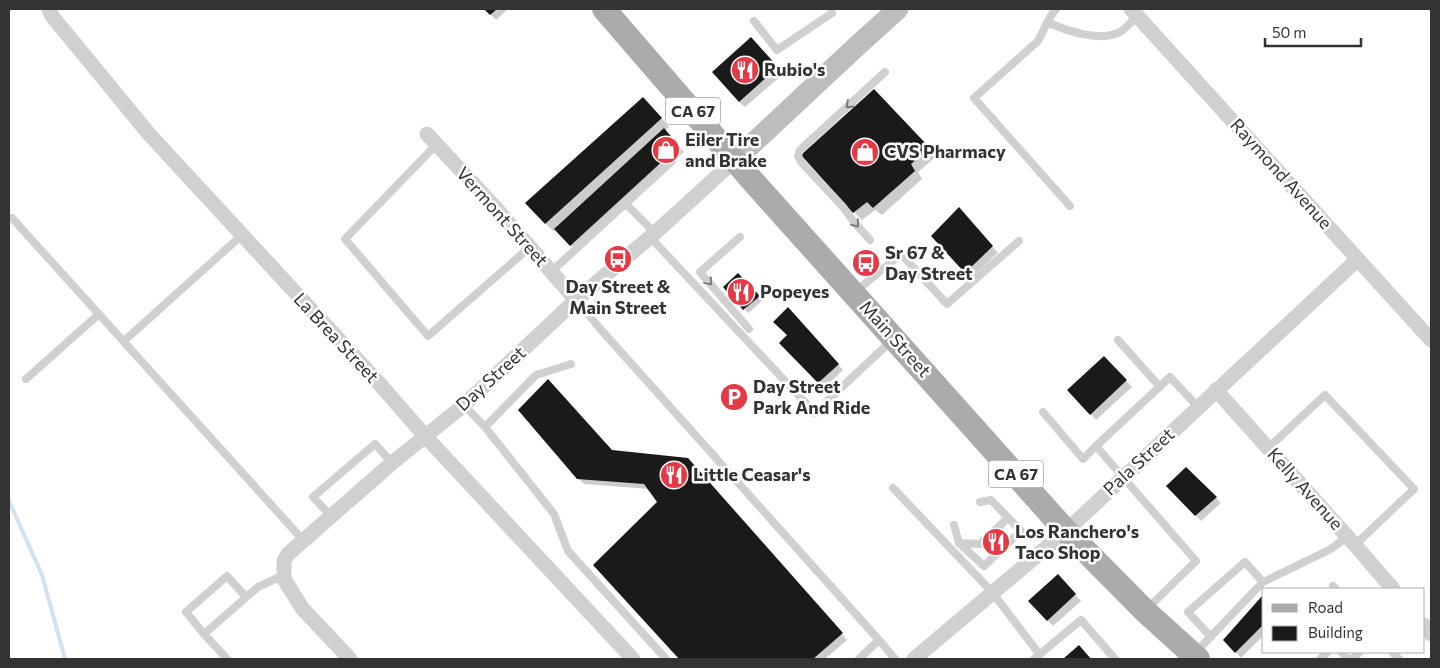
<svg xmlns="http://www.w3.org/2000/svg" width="1440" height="668" viewBox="0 0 1440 668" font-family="Commissioner,sans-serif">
<rect width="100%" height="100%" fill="#fff"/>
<path fill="#0003" d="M486,9H508L496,20Z
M756,44L783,74L745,107L739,102Z
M874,91L937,156L918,172L922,179L882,215L875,210L862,220L854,212Z
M651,106L669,127L665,131L684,152L576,251L556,229L553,231L526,203Z
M965,215L998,253L971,278L933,236Z
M738,274L763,300L748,313L724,287Z
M794,314L843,370L825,387L781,343L789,335Z
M1110,363L1132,387L1096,420L1069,390Z
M694,465L847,640L825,659H680L594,565L659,502L649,489L584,484L578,478Z
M1186,468L1221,503L1201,521L1168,486Z
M1063,581L1081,601L1053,626L1030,602Z
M1264,600V635L1241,658L1225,640Z"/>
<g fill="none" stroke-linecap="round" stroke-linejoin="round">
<path stroke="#cfe2ee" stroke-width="4" d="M9,501L42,575L65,659"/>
</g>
<path fill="#1a1a1a" d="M484,9H497L490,15Z
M751,37L778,67L739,102L712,72Z
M874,89L930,148L911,164L915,171L873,208L867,202L853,213L801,155Z
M643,97L662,118L545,224L525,203Z
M664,128L679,146L570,246L554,229Z
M959,207L993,246L965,273L931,236Z
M738,273L760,296L743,310L723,287Z
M788,307L839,364L818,383L779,343L787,335L773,322Z
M1104,356L1127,380L1090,415L1067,390Z
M548,379L612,450L688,458L843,633L813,659H679L593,565L657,502L644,484L577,479L518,410Z
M1186,467L1217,497L1195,516L1166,486Z
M1058,574L1076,594L1047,621L1028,601Z
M1262,596L1264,598V624L1235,653L1223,640Z
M1079,645L1091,659H1063Z"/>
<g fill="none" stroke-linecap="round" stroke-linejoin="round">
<path stroke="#d0d0d0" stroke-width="8" d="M1056,9C1048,18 1044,30 1038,41L974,98L1070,206
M754,21L777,50L832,13
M1047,22C1067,31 1104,44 1123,30C1128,26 1133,20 1137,16
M436,145L345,239L428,336L530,247
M625,203L655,233
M12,218L303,540
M650,237L815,413
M740,237L700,272L749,329
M870,240L854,222L843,207L801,162L798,156L800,150L885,72
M552,271L672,161
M855,292L901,254L947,304L1019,241
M576,300L603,332L879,640L895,659
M1118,340L1160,387
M124,341L242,235
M26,379L99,314
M827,401L891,341
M464,405L485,427L536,375L571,364
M1043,412L1083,459L1096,446
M485,427L554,514L568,551L666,659
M1268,448L1325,395L1414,489L1355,545
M893,488L992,592L1040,655
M332,517L313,497L375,444L392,463
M954,525L959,543L984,566L1021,531L991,500L980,502
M959,543L980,544L1008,518
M1263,582L1331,549L1348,536
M1333,586L1336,589
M1147,609L1196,561L1096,446L1170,377L1198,407
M204,634L186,612L227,576L246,597
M1341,652L1348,659
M1392,652L1399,659
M1195,653L1263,582L1245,562L1188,612L1211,637
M227,659L204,634L258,587L284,575
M859,659L879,640
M1034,659L1081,620L1115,659
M1320,659L1328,652
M1352,659L1360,652"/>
<path stroke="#d0d0d0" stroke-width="15" d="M49,9L52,16L149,134L378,382L425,436L633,659
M1131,9L1431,340
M427,134L493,205L576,300
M1216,390L1355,545L1393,589
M1424,625L1431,634
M350,659L302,608L284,579V561L288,554L392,463L464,405L576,300L655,233L735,160
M914,659L1066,531L1358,259"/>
<path stroke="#bdbdbd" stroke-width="21" d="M735,160L858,45L898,9"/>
<path stroke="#ababab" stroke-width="24" d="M604,9L750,178L1066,531L1145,611L1198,659"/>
</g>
<defs><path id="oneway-chevron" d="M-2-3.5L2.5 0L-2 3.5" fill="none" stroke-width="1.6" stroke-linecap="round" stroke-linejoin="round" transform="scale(1.25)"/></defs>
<g stroke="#7a7a7a">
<use href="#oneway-chevron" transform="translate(849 105) rotate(137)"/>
<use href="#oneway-chevron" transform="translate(856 224) rotate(51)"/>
<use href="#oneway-chevron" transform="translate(709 282) rotate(50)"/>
</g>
<defs>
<symbol id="restaurant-disc" viewBox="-11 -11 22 22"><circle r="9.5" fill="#e63946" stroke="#fff"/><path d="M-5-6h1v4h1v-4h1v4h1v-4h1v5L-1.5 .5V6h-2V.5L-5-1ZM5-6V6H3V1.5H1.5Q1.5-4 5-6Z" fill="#fff"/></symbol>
<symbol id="shop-disc" viewBox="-11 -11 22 22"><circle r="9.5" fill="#e63946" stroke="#fff"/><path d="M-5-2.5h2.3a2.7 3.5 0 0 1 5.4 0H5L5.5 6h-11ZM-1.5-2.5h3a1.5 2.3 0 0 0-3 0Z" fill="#fff"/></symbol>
<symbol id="bus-disc" viewBox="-11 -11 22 22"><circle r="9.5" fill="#e63946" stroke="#fff"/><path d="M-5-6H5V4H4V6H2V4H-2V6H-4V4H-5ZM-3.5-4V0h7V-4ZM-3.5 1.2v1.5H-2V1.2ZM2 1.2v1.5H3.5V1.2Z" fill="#fff"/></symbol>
<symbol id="parking-disc" viewBox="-11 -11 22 22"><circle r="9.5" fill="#e63946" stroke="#fff"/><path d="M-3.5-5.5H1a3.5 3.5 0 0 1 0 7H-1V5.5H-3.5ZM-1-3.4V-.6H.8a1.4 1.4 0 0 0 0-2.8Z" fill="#fff"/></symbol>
</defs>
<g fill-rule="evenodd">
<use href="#restaurant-disc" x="729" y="54" width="32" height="32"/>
<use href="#shop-disc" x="650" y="134" width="32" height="32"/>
<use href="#shop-disc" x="849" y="136" width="32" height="32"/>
<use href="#bus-disc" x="602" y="243" width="32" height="32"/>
<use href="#bus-disc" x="850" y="247" width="32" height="32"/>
<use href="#restaurant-disc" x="725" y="276" width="32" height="32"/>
<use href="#parking-disc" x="718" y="381" width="32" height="32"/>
<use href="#restaurant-disc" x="658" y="459" width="32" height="32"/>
<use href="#restaurant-disc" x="980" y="526" width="32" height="32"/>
</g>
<g text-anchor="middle" stroke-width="5" stroke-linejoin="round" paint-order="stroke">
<g fill="#fff" stroke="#707070" stroke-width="1">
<rect x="665.5" y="97.5" width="55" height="27" rx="4"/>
<rect x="988.5" y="460.5" width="55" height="27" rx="4"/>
</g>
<g font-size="16" font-weight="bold" fill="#333">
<text x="693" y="117">CA 67</text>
<text x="1016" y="480">CA 67</text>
</g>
<g font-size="18" font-weight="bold" fill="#333" stroke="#fff" text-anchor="start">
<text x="764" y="76">Rubio's</text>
<text x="685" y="146">Eiler Tire<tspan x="685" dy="21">and Brake</tspan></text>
<text x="884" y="158">CVS Pharmacy</text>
<text x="885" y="259">Sr 67 &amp;<tspan x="885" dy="21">Day Street</tspan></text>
<text x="618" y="293" text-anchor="middle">Day Street &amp;<tspan x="618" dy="21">Main Street</tspan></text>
<text x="760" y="298">Popeyes</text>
<text x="753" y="393">Day Street<tspan x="753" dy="21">Park And Ride</tspan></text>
<text x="693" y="481">Little Ceasar's</text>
<text x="1015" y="538">Los Ranchero's<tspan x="1015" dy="21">Taco Shop</tspan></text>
</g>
<g font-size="18" fill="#333" stroke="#fff">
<text transform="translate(1281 174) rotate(48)" y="6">Raymond Avenue</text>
<text transform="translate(502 217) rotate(48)" y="6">Vermont Street</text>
<text transform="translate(336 338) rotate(47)" y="6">La Brea Street</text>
<text transform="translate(895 339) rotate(48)" y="6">Main Street</text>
<text transform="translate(491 379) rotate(-42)" y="6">Day Street</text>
<text transform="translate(1139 462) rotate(-43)" y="6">Pala Street</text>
<text transform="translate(1305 489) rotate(48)" y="6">Kelly Avenue</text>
</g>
</g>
<rect width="1440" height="668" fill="none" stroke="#333333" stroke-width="20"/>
<rect x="1262" y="588" width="162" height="65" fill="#ffffff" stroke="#adadad"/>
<rect x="1272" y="604" width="25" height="8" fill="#ababab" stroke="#adadad"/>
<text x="1308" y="613" font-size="15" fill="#333333">Road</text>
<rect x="1272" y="626" width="25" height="15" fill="#1a1a1a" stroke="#adadad"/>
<text x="1308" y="638" font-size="15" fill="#333333">Building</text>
<path d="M1265 38v8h96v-8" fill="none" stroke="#333333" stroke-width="2.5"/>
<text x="1272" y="38" font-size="15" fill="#333333" stroke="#ffffff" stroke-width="4" paint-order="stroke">50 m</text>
</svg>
